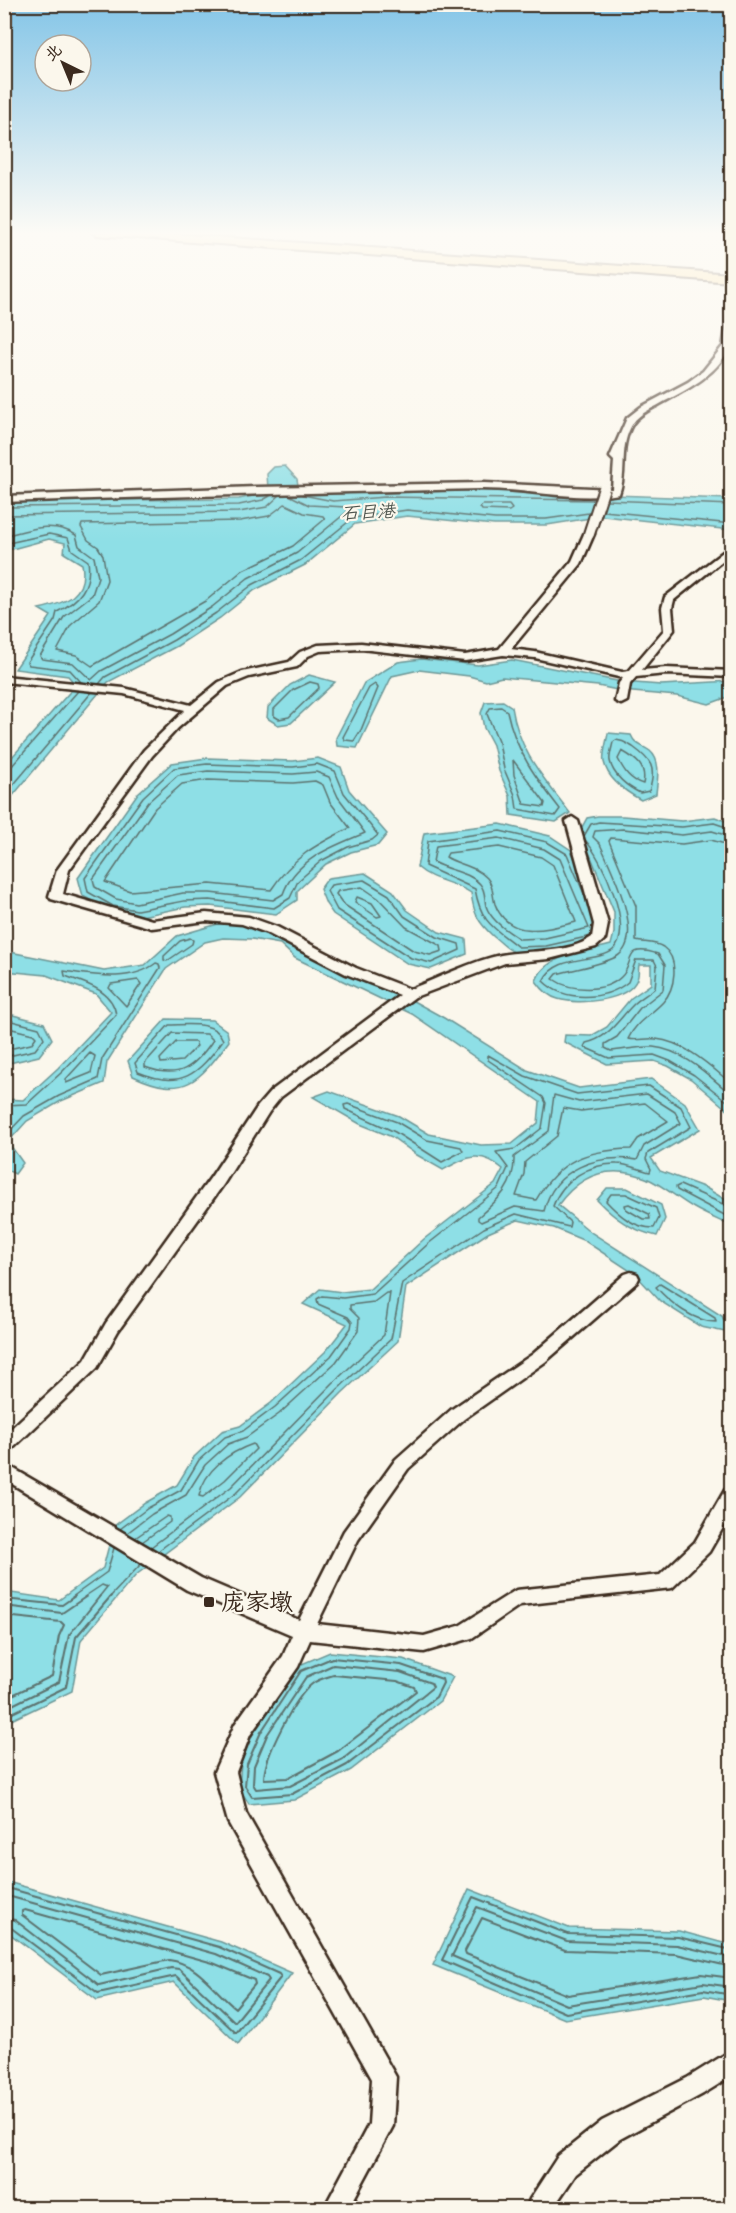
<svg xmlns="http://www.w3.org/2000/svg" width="736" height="2213" viewBox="0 0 736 2213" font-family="'Comic Neue','LXGW WenKai TC',sans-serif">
<rect width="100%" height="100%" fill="#fbf7ec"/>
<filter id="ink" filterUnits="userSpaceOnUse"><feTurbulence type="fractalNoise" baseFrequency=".0167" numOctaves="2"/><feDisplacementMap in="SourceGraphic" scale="12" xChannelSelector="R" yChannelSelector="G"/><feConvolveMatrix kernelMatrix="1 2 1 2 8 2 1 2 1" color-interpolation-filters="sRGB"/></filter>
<g filter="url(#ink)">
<path fill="#8edfe6" stroke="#6d9796" stroke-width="1.5" d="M285,466L297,479L298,485L312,492L341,494L381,490L492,491L731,499V530L603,516L547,525H494L407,516L355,524L305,565L255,590L220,618L177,646L108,682L5,805L4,766L76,685L68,676L15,669L51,616L39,609C65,603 88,596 82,564L64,553L65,543L49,539L5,551V501L239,499L262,494L268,489L267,474L274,467Z
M421,659L478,665L512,660L622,682L661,685L731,681V697H728L709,704L677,696L622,691L598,686L502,677L486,681L469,676L419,670L392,676L357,748L337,746L336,738L364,683L398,662Z
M309,675L335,682L291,723L278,725L267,718L268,707L290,685Z
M503,701L512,707C519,752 544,778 570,813L556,822L511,815L510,796L499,771L493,745L484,728L481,713L485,702Z
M608,733L631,735C635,745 642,745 650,751C662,761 657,781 656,794L641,800C626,792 608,780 604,762C602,755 607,741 608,733Z
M207,758L293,761L318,758L341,767L349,790L387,834L378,845L351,852L326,864L297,891V900L276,914L210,906L185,907L137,917L111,912L83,896L78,878L138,793L172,763Z
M598,816H623L682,821L715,817L731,823V1113L691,1079L668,1066L654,1061L607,1064L564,1042L565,1035L591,1036L607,1027L631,998L651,984V965H639C638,969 639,976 637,979C628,1002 578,1005 558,999C549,997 541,988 536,981C545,954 585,952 611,945L614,933V912L588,850L575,840L587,818Z
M500,824L550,836L571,850L605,929L600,940C580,944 535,958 517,953C508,951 501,942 494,937C478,922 474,915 471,893C453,881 434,882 417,867L424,833Z
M365,873L393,891L407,910L439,932L466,939L467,954L431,969L408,964L333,914L326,904L320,889L328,878Z
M228,921L282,936L346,964L444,1018L527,1070L579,1088L651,1079L685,1103L700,1129L651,1158L660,1171L706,1188L731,1203V1226C719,1220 706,1215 694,1208C678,1199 663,1185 646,1178C610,1164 581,1173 558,1205L592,1233L722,1316L730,1333L701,1327L660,1301L635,1274L585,1241L554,1228L518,1220L488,1233L406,1287L398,1341L342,1393L240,1497L136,1575L81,1640L72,1691L5,1723V1592L59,1600L103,1568L114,1526L145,1503L177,1485L194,1457L222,1431L240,1426L271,1403L326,1351L347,1324L303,1304L320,1289L342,1292L370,1289L424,1239L495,1184L503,1169C480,1149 467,1157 443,1170L417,1155L392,1137L360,1124L313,1097L329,1091L399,1116L429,1134L481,1145L512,1144L538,1123L540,1102L412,1014L295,958L280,944L252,939L223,938L205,942L166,969L107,1062L104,1083L61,1101L27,1121L8,1142L23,1163L15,1174L5,1169L4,1099L23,1100L58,1068L111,1012L96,994L46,975L5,971V951L104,971L145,965L177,936Z
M5,1013L44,1023L52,1039L39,1056L5,1064Z
M166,1019L212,1020L227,1031L229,1041C199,1081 185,1100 133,1076L128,1061Z
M607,1188H627L661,1205L665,1219L657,1236C631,1230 615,1219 597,1200Z
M330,1652L403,1659L453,1677L440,1701L351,1770L294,1800L249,1804L239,1788L241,1762L255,1729L297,1666Z
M4,1881L221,1942L292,1973L238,2044L174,1982L97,2000L5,1930Z
M469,1889L569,1928L679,1931L731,1945V2001L704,1996L565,2019L433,1965Z"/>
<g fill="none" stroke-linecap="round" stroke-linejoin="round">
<path stroke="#5c726e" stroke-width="1.5" d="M303,495L333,501L385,497L593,500
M607,500L732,505
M285,504L304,513L323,516L325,519L293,546L243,570L207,600L92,666L76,655L57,651L71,625L99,601L107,580L103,555L98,547L88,540L81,527L82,524L240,521L269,516Z
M483,505H509L512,509L509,511L482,510L480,507Z
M4,507L239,505L263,500L270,496
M604,511L732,524
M4,515L239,512L267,507L280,495
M4,536C28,530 53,520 76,535L79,546L94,557L98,577L92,595L64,617L40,656L42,659L73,663L91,680L101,671L170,634L212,607L248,578L297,553L348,511L346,507L309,505L289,495
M4,544L49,534L68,538L72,550L88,561C92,586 79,601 57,612L55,620L27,662L29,665L70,670L81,682
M310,682L318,684L319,688L289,717L279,719L274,716V709L293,690Z
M99,684L105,677L174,640L216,613L252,585L301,560L353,518L407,510L495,519H546L589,513
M375,684L378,688L361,730L354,741L345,740L343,737L369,688Z
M501,707L507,711C515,750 536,778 560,809L555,816L517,809L515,795L504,769L499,743L487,714L490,708Z
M616,740C625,741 626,743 633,747C651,760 657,767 649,791L640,793C628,787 613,776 610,761C609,755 612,748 613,742Z
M622,751C636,759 647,766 643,784C630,780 624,771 618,759Z
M513,760L545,803L544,807L524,804L514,775Z
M207,764L293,767L317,764L335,771L344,793L378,835L372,840L348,847L321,861L298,881L290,898L274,908L210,900L184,901L137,910L113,906L88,892L85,878L143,797L174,768Z
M4,769L11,767L78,691
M208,771L293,774L316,772L329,777L338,797L365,833C334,846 295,859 283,894L273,900L210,893H183L136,903L116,899L95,887L93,879L148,802L178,775Z
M208,780L293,783L315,781L323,785L330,802L350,828C315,845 293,857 271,890L210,884L130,891L105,882L155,808L182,784Z
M4,796L92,692
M584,836L591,824L599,822L682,827L714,823L732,829
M732,837L712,831L682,835L623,829L595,831L593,837L600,844C610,867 648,939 616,957C603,964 572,970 557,974L553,979C570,991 605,993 621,977C635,965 622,942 658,954L665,965L663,990L640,1008L617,1037L605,1044V1048L611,1051C625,1050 639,1046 653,1047C684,1050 709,1076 732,1095
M499,838L544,849L560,859L589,928L545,938L520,939C508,932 491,921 486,906C484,898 486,891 480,884C468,871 448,871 433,862L436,846Z
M585,840C601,856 636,931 613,950C597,963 555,954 543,981C564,1002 605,1001 628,982L636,960H654L657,966L655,988C648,994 639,999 633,1005C617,1021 609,1038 586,1043L584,1047L609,1058L654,1055L670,1061L694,1075L732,1105
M732,846L711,840L682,844L611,838L609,841L636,906V941C645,943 655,942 663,947C680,959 675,989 663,1002C650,1016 636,1021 628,1039C638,1041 646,1038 656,1039C685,1042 710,1066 732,1084
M499,847L541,857L553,865L576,922C548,929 509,941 495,904C492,895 494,886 487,878C476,866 459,865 446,857L448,853Z
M364,880L389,895L404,916L437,937L459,944L460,950L431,963L411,958L337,910L327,891L331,885Z
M362,887L378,898L406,927L441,946L442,951L430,955L414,951L343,904L336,894L338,891Z
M585,896L567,854L547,842L500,831L428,841L425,866L475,889C481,923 493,927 518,947L546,946L591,936
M357,897L372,903L381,916L377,917L355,902Z
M190,938L193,940L192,944L167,961L164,960V956L180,941Z
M138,980L141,984L126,1006L109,988L111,984Z
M4,1019L39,1028L44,1038L35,1050L4,1057
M169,1025C186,1025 216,1020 223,1040C198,1075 181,1090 138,1072L135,1063Z
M4,1027L33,1034L36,1037L31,1044L4,1050
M172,1033L207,1034L213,1040C194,1068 179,1080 145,1067V1063Z
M176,1042H195L197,1046L182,1061L161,1063L160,1059Z
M90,1053L95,1056L91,1073L66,1083V1079Z
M647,1094L675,1112L681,1123L644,1146L637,1160C597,1154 554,1168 544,1211L515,1207L481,1222L478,1220V1217C499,1199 515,1186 514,1157L549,1131L554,1095L579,1102Z
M645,1103L668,1121L638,1139L631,1149C586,1150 559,1160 536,1200L516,1196L524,1174L525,1162L557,1136L563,1108L581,1111Z
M348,1104L397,1122L427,1140L461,1147L463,1151L442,1162L395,1132L345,1109L344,1105Z
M4,1105L27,1104L62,1072L116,1015C113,990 85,983 65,976L64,971C93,975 131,983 156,963L159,964L160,968L102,1059L98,1079L59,1096L24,1116L4,1137
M611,1194H626L656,1208L659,1218L654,1228C634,1228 619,1215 606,1201Z
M629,1204L649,1214L650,1219H643L626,1209L625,1205Z
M732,1208L680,1185L676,1187L677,1190L732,1219
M660,1284L715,1318L716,1322C694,1322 670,1303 656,1287Z
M253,1444L256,1449L225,1480L203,1497L199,1496C204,1470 230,1452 253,1444Z
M120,1529L148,1508L181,1490L199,1460L225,1437L243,1431L275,1407L331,1356L351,1328L352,1322L348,1317L318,1304L317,1299L322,1296L343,1298L373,1294L428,1244L499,1188L508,1168L496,1152L515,1149L542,1128L546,1103L543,1097L488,1060V1055L525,1076L577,1094L649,1086L681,1107L691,1127L648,1153L646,1159L651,1169L650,1172C639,1170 628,1164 617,1164C590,1163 562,1180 553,1206L570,1222L569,1227L516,1214L484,1228L402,1283L391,1339L338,1389L236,1493L158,1551
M127,1533L152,1514L186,1495L205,1465L228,1444L247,1437L279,1414L336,1362L358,1331L359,1318L350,1309V1305L374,1302L386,1293H390L384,1335L333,1383L231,1487L151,1547
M135,1538L167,1516L170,1517V1522L142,1542
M72,1597L107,1572L114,1548
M84,1597L102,1585L107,1587L99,1597
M110,1597L141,1564"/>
<path stroke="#5c726e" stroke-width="2" d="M4,1599L62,1605L75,1596
M4,1606L62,1613L87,1596
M4,1616L61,1622L64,1625L59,1636L52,1676L4,1699
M332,1658L401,1665L442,1679L443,1683L436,1697L347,1765L292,1794L252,1797L245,1786L247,1764L261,1732L301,1671Z
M333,1665L400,1672L431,1683L433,1687L343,1759L290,1786L256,1789L253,1784L254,1766L267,1735L306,1677Z
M334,1675L397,1681L414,1687L416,1691L338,1751L288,1778L264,1779C264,1757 295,1697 312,1684C318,1679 327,1677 334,1675Z
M4,1709L59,1682L69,1635L100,1596
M4,1717L66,1687L76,1637L111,1596
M4,1887L219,1947L279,1974L281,1977L236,2033L176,1976L98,1993L10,1927L4,1925
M4,1895L216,1954L267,1977L269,1980L235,2022L179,1969L171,1968L99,1985L15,1920L4,1918
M25,1910L213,1963L254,1980L255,1984L235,2008C214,1991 198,1963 169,1960L101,1975L22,1915V1911Z
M732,1950L678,1937L568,1934L473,1897L442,1960L566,2013L703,1990L732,1995
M732,1958L677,1945L567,1941L477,1907L452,1956L567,2005L703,1983L732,1987
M732,1967L676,1954L565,1950L482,1918L465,1951L466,1954L568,1995L701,1974L732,1978"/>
<defs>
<path id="minor" d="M732,315C732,324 734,339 730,347C716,376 686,390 660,404C651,409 639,414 633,423C618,447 628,471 619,494C575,502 523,488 478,489C320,493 162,496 4,502V496L256,487L484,483L612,489L614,461L610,457L627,418L641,407L688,382L703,371L723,346L728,317Z
M589,531L594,534L581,564L511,649L535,652L622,672L629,671L664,630L662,608L665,597L732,545V553L674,600L672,608L674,630L642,670L666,668L732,671V677L666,674L636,677L630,684L627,701L621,704L615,701L619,683L623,678L535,658L503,655L465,661L361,649L320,651L308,656L297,667L249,677L227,686L178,728L152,756L69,870L63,894L152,920L206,913L249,917L277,927L356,968L410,989C439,978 472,961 501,955C530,949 567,955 592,937L594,924L566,821L572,817L578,821L608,924L605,939L596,947L549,959L505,963L415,997L281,1097L269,1112L223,1185L118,1331L97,1368L10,1451L4,1453V1435L85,1360L106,1323L211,1177L258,1106L271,1091L400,995L346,974L267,933L242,924L206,921L152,928L51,899L49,896L57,870L144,750L185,710L124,694L4,682V676L124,688L191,705L219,682L242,672L289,662L300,652L318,645L361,643L465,655L499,649L572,561L584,534Z
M631,1272L637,1274L639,1278L637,1282L545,1362L464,1419L408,1469L358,1540L317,1624L424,1636L459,1626L516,1590L660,1575L695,1542L725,1490L732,1488V1512L709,1552L672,1588L520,1605L472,1638L424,1652L310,1640L298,1667L250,1735L236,1772L246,1813L396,2077L393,2126L349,2208H324L369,2124L372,2079L228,1822L214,1772L235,1724L283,1656L292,1635L187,1590L4,1479V1463L201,1578L299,1620L344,1531L396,1459L452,1409L533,1354L625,1274Z
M732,2050V2076L703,2094L620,2139L576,2174L553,2208H527L530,2199L558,2156L602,2121L687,2078Z"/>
<path id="primary" d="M92,232H149L732,274V282L97,235Z"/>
</defs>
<use href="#minor" stroke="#3b2a1e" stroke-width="5"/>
<use href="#primary" stroke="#3b2a1e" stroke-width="4"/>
<use href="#minor" fill="#fbf7ec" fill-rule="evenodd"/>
<use href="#primary" fill="#fcde96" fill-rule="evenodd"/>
<defs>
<path id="minor-bridge" d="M589,534L604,488"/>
</defs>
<use href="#minor-bridge" stroke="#3b2a1e" stroke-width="14" stroke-linecap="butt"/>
<use href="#minor-bridge" stroke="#fbf7ec" stroke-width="10"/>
</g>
</g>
<linearGradient id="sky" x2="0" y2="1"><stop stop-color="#84c5e7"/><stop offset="0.43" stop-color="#fdfbf6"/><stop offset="1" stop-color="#fdfbf6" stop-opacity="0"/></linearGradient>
<rect width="736" height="542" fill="url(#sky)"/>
<rect fill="#3b2a1e" stroke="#fbf7ec" stroke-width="2" x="203" y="1596" width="12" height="12" rx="3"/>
<g text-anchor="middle" stroke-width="4.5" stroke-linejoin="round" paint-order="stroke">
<g font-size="18" font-style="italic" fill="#505750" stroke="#fbf7ec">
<text transform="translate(368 512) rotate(-3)" y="6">石目港</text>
</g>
<g font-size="24" fill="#3b2a1e" stroke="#fbf7ec" text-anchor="start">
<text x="221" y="1610">庞家墩</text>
</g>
</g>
<rect width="736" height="2213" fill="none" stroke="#fbf7ec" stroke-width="24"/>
<rect x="12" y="12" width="712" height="2189" fill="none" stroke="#3b2a1e" stroke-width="2" filter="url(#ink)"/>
<g transform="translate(63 63) rotate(317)"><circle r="28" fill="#fbf7ec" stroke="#aea59a" stroke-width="1.5"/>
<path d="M0-4.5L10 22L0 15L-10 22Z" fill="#3b2a1e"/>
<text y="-9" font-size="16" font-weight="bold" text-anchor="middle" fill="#3b2a1e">北</text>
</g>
</svg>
